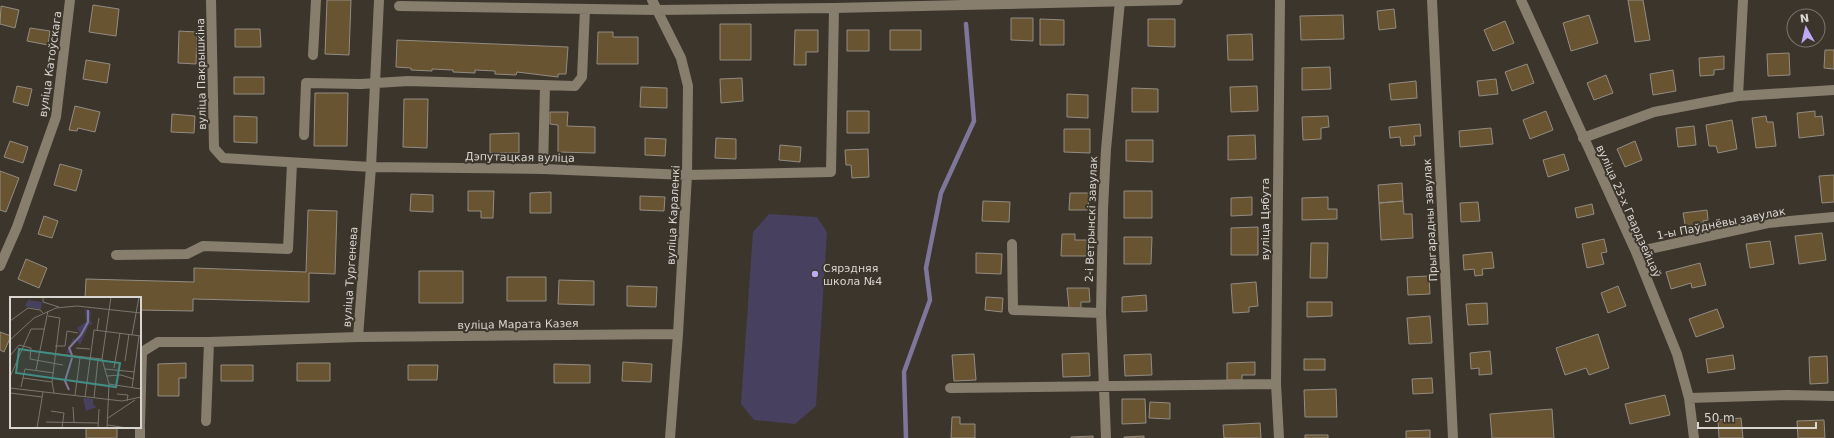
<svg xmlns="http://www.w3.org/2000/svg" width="1834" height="438" viewBox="0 0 1834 438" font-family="'DejaVu Sans',sans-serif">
<rect width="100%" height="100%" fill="#3b352c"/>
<path fill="#48405f" d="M769,214L817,217L827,232L816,406L795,424L754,420L741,404L753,232Z"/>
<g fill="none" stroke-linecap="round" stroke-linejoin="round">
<path stroke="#7f769b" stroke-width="4.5" d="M906,438L904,372L930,300L926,268L941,193L974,121L966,24"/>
</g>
<path fill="#695432" stroke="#938c82" d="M327,0H351L349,55L325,54Z
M1628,0H1643L1650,40L1635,42Z
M93,5L119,9L116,36L89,32Z
M1,6L19,10L15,28L0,24Z
M1394,9L1396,28L1379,30L1377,11Z
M1343,15L1344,39L1301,40L1300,16Z
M1589,15L1598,43L1571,51L1563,23Z
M1011,18H1033V41L1011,40Z
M1040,19L1064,20V45H1040Z
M1148,19H1175V47L1148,46Z
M1505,21L1514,43L1493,51L1484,30Z
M720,24H751V60H720Z
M30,28L50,31L48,45L27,41Z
M235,29H260L261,47H235Z
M795,30H818V52H806V65H794Z
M847,30H869V51H847Z
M890,30H921V50H890Z
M179,31L197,32L196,64L178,63Z
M598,32H613V37H638V64H597Z
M1252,34L1253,60H1228L1227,35Z
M397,40L568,47L566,74H558V77L517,72L516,75L495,74V71L475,70V73L453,72V70L432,69V71L411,70V68L396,67Z
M1825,50H1834V69L1824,68Z
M1789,53L1790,75L1768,76L1767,54Z
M1724,56V69L1714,70V75L1700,76L1699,58Z
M86,60L110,64L107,83L83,79Z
M1527,64L1534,83L1512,91L1505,72Z
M1330,67L1331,89L1302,90V68Z
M1673,70L1676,91L1653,95L1650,74Z
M1606,75L1613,93L1594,100L1587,83Z
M234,77H264V94H234Z
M742,78L743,101L721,103L720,79Z
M1496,79L1498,94L1479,96L1477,81Z
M1416,81L1417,98L1391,100L1389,84Z
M17,86L32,89L28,106L13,102Z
M1257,86L1258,111L1231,112L1230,87Z
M641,87L667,88V108L640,107Z
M1132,88L1158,89V112H1132Z
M315,93H348L347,146H314Z
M1067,94L1088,95V118L1067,117Z
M404,99H428L427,148L403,147Z
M75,106L100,112L95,132L78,128L77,131L69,130Z
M847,111H869V133H847Z
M1546,111L1553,130L1530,139L1523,120Z
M1815,111V117L1822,116L1824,135L1799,138L1797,113Z
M550,112H568L567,126L595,127V153L558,152V125L550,124Z
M172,114L195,116L194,133L171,132Z
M234,116L257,117V143L234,142Z
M1328,116L1329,127L1321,128V139L1303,140L1302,117Z
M1766,116L1767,122H1773L1776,146L1756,148L1752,118Z
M1732,120L1737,149L1718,153L1716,146H1709L1706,125Z
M1420,124L1421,136H1414L1415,145L1401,146L1400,137L1390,138L1389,127Z
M1694,126L1696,145L1678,147L1676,128Z
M1491,128L1493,144L1460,147L1459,131Z
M1064,129H1090V153L1064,152Z
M519,133V153H490V134Z
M1255,135L1256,159L1228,160V136Z
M645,138L666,139L665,156L645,155Z
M716,138L736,139V159L715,158Z
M1126,140H1153V162L1126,161Z
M10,141L28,147L23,163L4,157Z
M1635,141L1642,160L1625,167L1617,149Z
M780,145L801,147L800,162L779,160Z
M868,149L869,177L852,178L851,165H846L845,150Z
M1564,154L1569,170L1548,177L1543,160Z
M60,164L82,170L76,191L54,185Z
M0,171L19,178L6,212L0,210Z
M1834,175V202L1822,203L1819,176Z
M1402,183L1403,201L1379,203L1378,185Z
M468,191H494L493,218H481V211H468Z
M1124,191H1152V218H1124Z
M551,192V213H530V193Z
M1070,193H1089L1088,210H1069Z
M411,194L433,195V212L410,211Z
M640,196L665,197L664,211L640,210Z
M1252,197V215L1231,216V198Z
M1328,197V209H1337V219L1302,220V198Z
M983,201L1010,202L1009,222L982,221Z
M1403,201L1404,214H1412L1413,238L1381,240L1379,203Z
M1478,202L1480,221L1461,222L1460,203Z
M1592,204L1594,214L1577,218L1575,208Z
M308,210L337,211L335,274L309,273V302L193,299V311L140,310V298H85L86,279L194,282V268L306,272Z
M1707,210L1708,220L1703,221L1704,227L1686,230L1683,213Z
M44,216L58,221L52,238L38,234Z
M1258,227V255H1231V228Z
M1822,233L1826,260L1799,264L1795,236Z
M1062,234H1075V240H1087V256H1061Z
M1124,237H1152L1151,264H1124Z
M1604,239L1607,252L1601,253L1604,264L1587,268L1582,244Z
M1770,241L1774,264L1750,268L1746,244Z
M1311,243H1328L1327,278H1310Z
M1492,252L1494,268L1482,269L1483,275L1475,276L1474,269L1464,270L1463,255Z
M976,253L1002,254L1001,274L976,273Z
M26,259L47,268L39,288L18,279Z
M1700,263L1706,285L1692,288L1691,283L1671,289L1666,272Z
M419,271H463V303H419Z
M1429,276L1430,294L1408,295L1407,277Z
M507,277H546V301H507Z
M559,280L594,281V305L558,304Z
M1256,282L1258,306L1249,307V312L1233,313L1231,284Z
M627,286L657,287L656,307L627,306Z
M1618,286L1626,306L1608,313L1601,293Z
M1067,288H1089L1090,302H1081V308H1069Z
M1146,295L1147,311L1122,312V297Z
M986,297L1003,298L1002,312L985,310Z
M1307,302H1332V316L1307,317Z
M1487,303L1488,324L1468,325L1466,304Z
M1717,309L1724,327L1696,337L1689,319Z
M1430,316L1432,343L1409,344L1407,318Z
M0,332L11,336L4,352L0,350Z
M1598,334L1609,368L1589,375L1586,368L1565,375L1556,348Z
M1490,351L1492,374L1479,375V368L1471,369L1470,353Z
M1089,353L1090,376L1063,377L1062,354Z
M974,354L976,380L954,381L952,355Z
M1151,354L1152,375L1125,376L1124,355Z
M1733,355L1735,369L1708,373L1706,359Z
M1827,356L1828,383L1810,384L1809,357Z
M1304,359H1325V370H1304Z
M623,362L652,364L651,382L622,381Z
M1255,362V375H1242V380H1227V363Z
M186,363V378H179V396H158V364Z
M297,363H330V381H297Z
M554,364L590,365V383H554Z
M221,365H253V381H221Z
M408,365H438L437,380H408Z
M1432,378L1433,393L1413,394L1412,379Z
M1336,389L1337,417H1305L1304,390Z
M1665,395L1670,415L1630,424L1625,404Z
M1122,399H1145L1146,423L1122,424Z
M1150,402L1170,403V419L1149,418Z
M1552,409L1554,438H1492L1490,414Z
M952,417H960V424H975V438H951Z
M1741,418L1743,438H1719L1718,420Z
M1824,420L1825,438H1798L1797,421Z
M1260,423L1261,438H1224L1223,425Z
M86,427H117V438H86Z
M1430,430V438H1406V431Z
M1305,435H1328V438H1305Z
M1093,436V438H1071V437Z
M1144,436V438H1124V437Z"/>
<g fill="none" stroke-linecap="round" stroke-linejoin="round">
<path stroke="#887e6e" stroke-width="10" d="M211,0L214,148L223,158L371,167L543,169L687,175L831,172L834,8
M652,0L681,58L688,86L687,175L678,334L670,438
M1432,0L1453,438
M1521,0L1636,252L1677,354L1689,398L1694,438
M399,6L657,10L834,8L1178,0
M313,55L316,0
M1738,96L1743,0
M304,135L306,83L361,84L408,81L575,86L582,77L585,9
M1583,138L1654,112L1738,96L1834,90
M543,169L545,86
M1012,244L1013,310L1101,313
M1636,252L1768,223L1834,217
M116,255L187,254L203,246L288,249L292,163
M0,266L17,227L56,117L70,0
M358,337L371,167L379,0
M950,388L1276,384
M1689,398L1788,395L1834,396
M206,421L209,342
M140,424L142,352L158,342H209L358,337L678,334
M140,438V427
M1106,438L1101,313L1103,209L1106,149L1120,1
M1279,438L1276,384L1280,0"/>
</g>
<circle fill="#bda9f5" stroke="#3b352c" stroke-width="1.5" cx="815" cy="274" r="4"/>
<g text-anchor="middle" stroke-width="4" stroke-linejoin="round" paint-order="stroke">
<g font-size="11" fill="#d9d5d0" stroke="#3b352c">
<text transform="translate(50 64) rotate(-82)" y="4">вуліца Катоўскага</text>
<text transform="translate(201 74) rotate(-91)" y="4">вуліца Пакрышкіна</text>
<text transform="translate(520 157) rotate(1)" y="4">Дэпутацкая вуліца</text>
<text transform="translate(1629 211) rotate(66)" y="4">вуліца 23-х Гвардзейцаў</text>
<text transform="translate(673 215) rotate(-87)" y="4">вуліца Караленкі</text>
<text transform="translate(1091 219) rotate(-88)" y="4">2-і Ветрынскі завулак</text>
<text transform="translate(1265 219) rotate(-90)" y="4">вуліца Цябута</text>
<text transform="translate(1430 220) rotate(-93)" y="4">Прыгарадны завулак</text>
<text transform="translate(1721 223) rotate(-11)" y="4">1-ы Паўднёвы завулак</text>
<text transform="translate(350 277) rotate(-86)" y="4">вуліца Тургенева</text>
<text transform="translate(518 324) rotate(-1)" y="4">вуліца Марата Казея</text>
</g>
<g font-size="11" fill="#d9d5d0" stroke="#3b352c" text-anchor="start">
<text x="823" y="272">Сярэдняя<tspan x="823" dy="13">школа №4</tspan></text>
</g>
</g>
<g transform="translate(10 297)">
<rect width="131" height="131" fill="#3b352c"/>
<path d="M18,3L32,5L31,13L15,9ZM75,12L81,14L80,24L83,27L79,28L70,48L67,44L61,49L62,56H56L63,42L64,41L65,44L70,36L67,31L76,25ZM73,101L83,102V108L87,110L76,114Z" fill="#48405f"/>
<path fill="none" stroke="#7f769b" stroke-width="2" d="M62,58L59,51L71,38L78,25V13M59,93L55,84L62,61"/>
<path fill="none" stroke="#7a756e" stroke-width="1" d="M33,0V5L49,10M38,19L50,21L42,85L44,96M0,24L18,11L30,13L33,16M87,33L89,21M122,38L129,0M0,43L24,21L46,11L67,9L131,16M45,49H55L57,34L68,36M66,51L80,52M31,55L92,62M0,59L9,48L21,51L20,62L53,68M115,64L119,37M104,71L110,36M95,72L125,75M26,73L38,14M97,79L111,78L124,82M0,80L21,32H35M13,81L42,85M99,87L131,92M11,90L15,72L44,76M0,91L112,104L131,100M122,91L129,39M0,96L32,100M107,97L118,98L117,104M65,98L70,61M75,100L84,33L131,39M84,101L88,62M63,110L64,125M41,114L54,116L52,131M98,121L125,103M36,125L88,126M98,128L117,131M27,131L33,95M88,131L89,112M97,131L99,87L92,62L101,0"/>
<path fill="#428e86" fill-opacity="0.15" stroke="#428e86" stroke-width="2" d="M9,52L110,66L106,90L6,76Z"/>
<rect width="131" height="131" fill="none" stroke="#d9d5d0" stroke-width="2"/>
</g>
<g transform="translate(1806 28) rotate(352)"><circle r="19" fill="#3b352c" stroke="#7a756e"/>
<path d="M0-3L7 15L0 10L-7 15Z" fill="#bda9f5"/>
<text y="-6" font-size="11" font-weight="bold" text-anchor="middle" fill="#d9d5d0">N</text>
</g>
<path d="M1698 422v6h118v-6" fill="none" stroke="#d9d5d0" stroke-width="2"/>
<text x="1704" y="422" font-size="12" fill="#d9d5d0" stroke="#3b352c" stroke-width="3" paint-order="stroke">50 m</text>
</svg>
